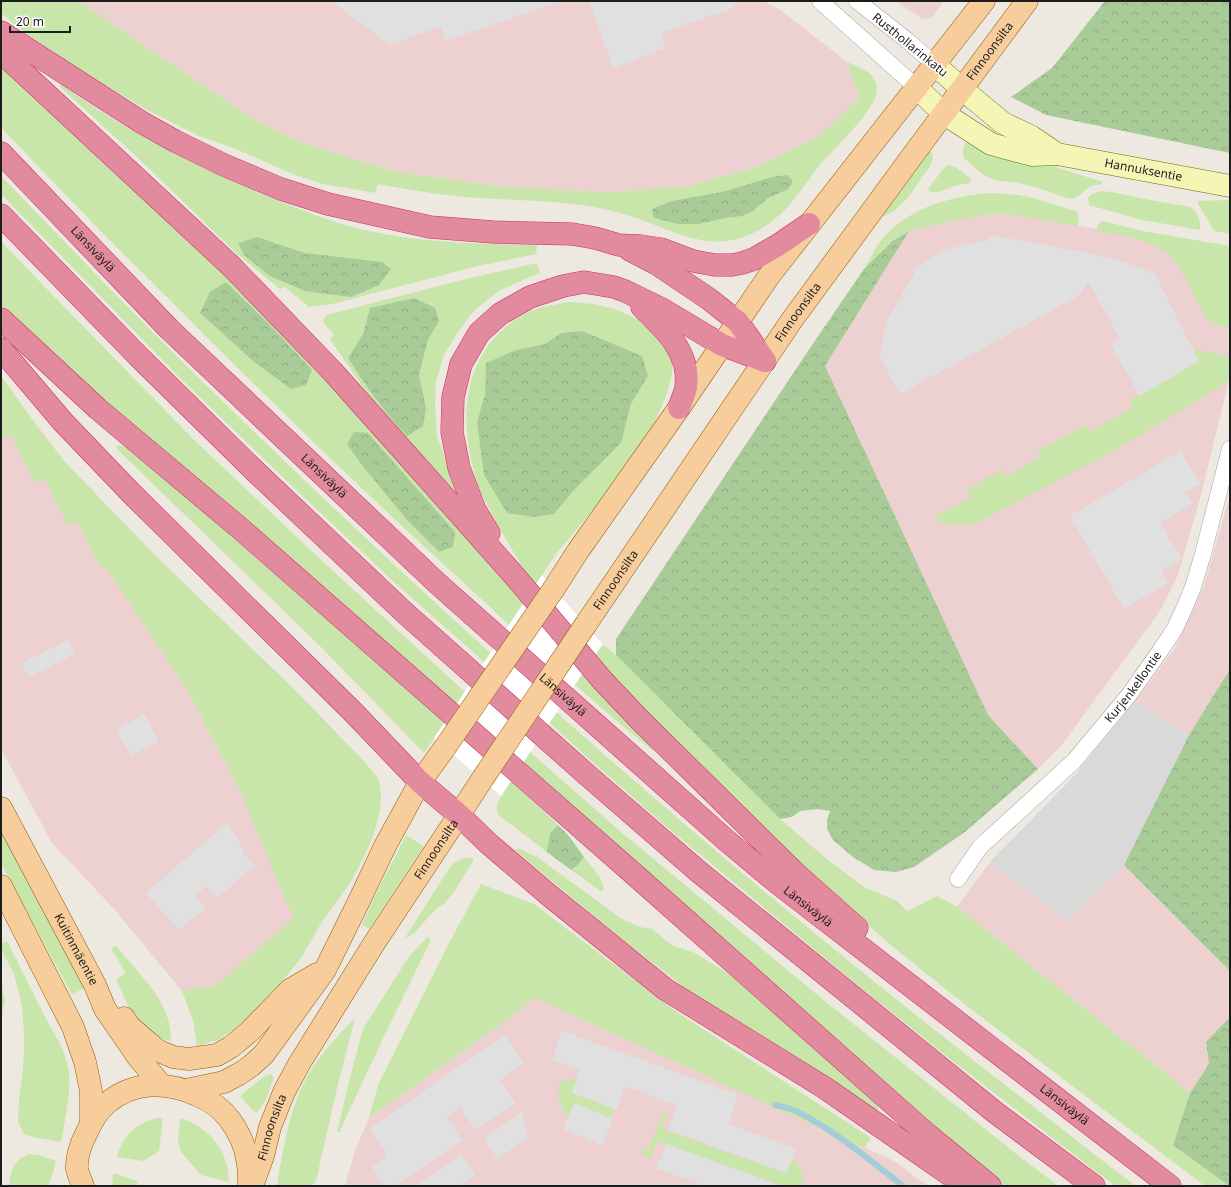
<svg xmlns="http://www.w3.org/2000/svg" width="1231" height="1187" viewBox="0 0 1231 1187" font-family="'Noto Sans',sans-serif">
<defs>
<pattern id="forest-crowns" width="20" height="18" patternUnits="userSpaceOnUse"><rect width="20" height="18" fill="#a8cb98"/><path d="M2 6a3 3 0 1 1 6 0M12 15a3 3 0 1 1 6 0" fill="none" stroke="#90ae82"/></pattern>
</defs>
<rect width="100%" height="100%" fill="#ede9e1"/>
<path fill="#dad9d9" d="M1135,702L1189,735L1124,865L1067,921L990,862L1073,777Z"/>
<path fill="#edd1d1" d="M79,1H763L782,11L847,62L859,98L819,136L758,167L684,187L608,192L505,187L397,172L302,143L255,120L146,47Z
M896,1H944L931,18L922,19Z
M1008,213L1230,253V376L1201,495L1178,575L1160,611L1061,746L1038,769L988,715L825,366L909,231L948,222L984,215Z
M1,420L77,521L189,693L240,791L295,918L216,985L182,991L114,909L52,843L1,749Z
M1228,502H1230V669L1189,735L1135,702L1175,648L1204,586Z
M990,862L1067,921L1124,865L1230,971V1017L1206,1042L1209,1064L1190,1093L957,907Z
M535,998L894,1161L928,1186H345L355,1150L369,1118L500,1025Z"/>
<path fill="#c8e6a9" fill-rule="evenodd" d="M1,1H79L146,47L255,120L302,143L397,172L505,187L608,192L684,187L758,167L819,136L859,98L847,62C860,68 876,71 877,89C878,109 831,151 818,167C805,184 792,205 776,218C762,230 745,239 726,241C692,245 658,224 627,215C579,200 529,201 479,198C445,196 411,190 378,184L375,193L323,184L295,175L236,149L199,136L149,111L93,78L32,38L1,13ZM788,175L787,190L768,198L753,211L743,216L726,218L699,224H678L699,196L721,192L776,176Z
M1,66L286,331L524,603L648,740L653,751C579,691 510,625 440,561C347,476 257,388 169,299C112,243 56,186 1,127ZM200,313L291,389L254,362ZM368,433L454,532L453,547L439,552L407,520L361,464Z
M61,84C82,99 103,113 124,126C173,154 225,179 277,200C306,212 337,224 369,231C425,243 480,244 537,245L536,254L478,266L332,304L309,307L285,287L280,289L236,253L137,157L59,86ZM257,237L305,253L238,243Z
M965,142L1049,165L1103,182L1101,185C1088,182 1083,196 1074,198C1066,200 1050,191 1041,189C1032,186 1021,183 1011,182C1005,181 998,182 992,179C982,175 973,166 965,159C961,154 964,148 965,142Z
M929,150C932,153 934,157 932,161C931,166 927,171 924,174C914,190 900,212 881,217H880Z
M947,165C956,165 964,174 971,179V181L970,183C965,184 959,185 954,186C946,189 937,195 929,191L928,189L930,186L944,168Z
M1,176C68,245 135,316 204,383C468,642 746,887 1039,1111C1072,1136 1103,1162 1136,1186H1115L950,1059L855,983L668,828L590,760L482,660L395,583L290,484L180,378L1,194Z
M1101,191L1111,192L1155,201L1191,207C1198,212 1201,221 1200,230L1142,220L1089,205L1088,198L1090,195Z
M993,193L1019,195L1033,198L1078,212L1079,222L1078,226L1003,213L984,215L948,222L909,231L891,241L864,269C870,259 876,246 884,237C910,207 954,195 993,193Z
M1230,200V234L1214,231L1198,203V201Z
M1103,221L1143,231L1230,246V328C1222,327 1214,325 1208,319C1203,315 1201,308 1198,303C1189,287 1182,265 1167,253C1147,238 1120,235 1097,231V225Z
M1,241L41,283L193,439L319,558L539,760L621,832L826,1002L1024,1160L1059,1186H1003L933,1128L728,942L443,693L308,573L101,398L1,306Z
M537,263L540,273L502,289L486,301L471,314L454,338L443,357L436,382L435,402L437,436L460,501L403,438L369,396L330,339L334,335L323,322L326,315L466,279ZM371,308L439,321L428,340L419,375L348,358L363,334Z
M570,302L594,304L615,309L639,320L657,336L669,353L672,361V375L666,396L654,424L620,474L601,500L556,554L535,586C519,562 504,537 491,512C487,504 482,496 479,488C456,421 460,345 531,311C543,306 557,304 570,302ZM561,333L648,376L631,404L621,443L576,488L554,514L477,422L485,394L486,363L516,350L545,344Z
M1193,349L1230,357V369L1227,382L1171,417L1106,455L981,521C964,526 950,528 934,517L971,498L967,489L1002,470L1006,477L1040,457L1037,451L1085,425L1089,432L1133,408L1129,400L1139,395V396L1199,361Z
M1,376L38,427L65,462L157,557L294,689L360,757L379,779L381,794L380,809L374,834L365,855L351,882L323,920L301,958L266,1001L235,1029L218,1040L197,1046L193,1020L182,991L216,985L294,918L283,894L240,791L189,693L106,567L101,569L77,521L68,526L44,478L35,483L11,435L1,439Z
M121,445L135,453L266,566L445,722L425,752L422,751L321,647L118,450L116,446Z
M604,645L616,655L780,819L828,860L866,888L897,901L907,911L937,896L957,907L1190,1093L1173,1145L1229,1186H1205L1071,1085L954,996L887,942L766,832L594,657Z
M511,780L558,825L550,833L547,852L497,814V803Z
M1,832L84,988L72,995L1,863Z
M406,835L424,846L369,929L362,924L381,884Z
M518,848L537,857L622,919L640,927L652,929L673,946L693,952L726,972L755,995L867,1096L877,1105L879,1109L876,1110L688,990L605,926L515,850Z
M584,857L599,876L604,888L602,892L571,870L579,864Z
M464,858H473V861L454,892L444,904L436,909L415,932L405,939L408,933L450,867L454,863Z
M481,884L534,904L677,1012L871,1138L864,1148L535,998L500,1025L369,1118L378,1085L449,943Z
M427,937L431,940L386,1032L342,1126L340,1132H337L351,1074L363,1029L408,958Z
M7,941C19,965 31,989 43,1013C53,1032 66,1050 69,1072C71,1095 65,1120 61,1142L33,1137L24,1134L18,1122L19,1100L23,1070L24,1050V1033L22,1007L14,974L1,949V944Z
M116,946C131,964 157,990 165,1011C169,1020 171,1031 171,1041L154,1037L132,1015L116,979L126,973L111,948Z
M1,981L5,1001L1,1015Z
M355,1018L338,1084L317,1177L315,1182L311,1186H277C283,1150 289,1110 307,1077C319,1055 338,1036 355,1018Z
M271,1074L274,1078C269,1090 266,1105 256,1113L252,1110L240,1096L266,1075Z
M568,1079L577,1080L572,1093L615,1109L610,1118L574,1103L568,1117C561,1108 556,1094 559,1083Z
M664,1115H667L662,1129L786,1173L791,1159C801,1165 804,1175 803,1186H782L657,1141L651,1158L641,1155L642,1148L648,1151L661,1117Z
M157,1118H163L159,1151L143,1161L117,1157C124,1134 134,1125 157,1118Z
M180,1118C209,1127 229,1151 229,1182L201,1175L181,1152L178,1141Z
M28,1154L38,1155L56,1161L49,1186H9C12,1167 11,1164 28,1154Z
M113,1173L137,1181L138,1186H112Z"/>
<path fill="url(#forest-crowns)" d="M1105,1H1230V153L1046,115L1011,97L1052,68Z
M788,175L793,182L787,190L768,198L753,211L743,216L726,218L699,224H678L654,218L652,209L672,201L721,192L776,176Z
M909,231L825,366L988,715L1038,769L965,832L914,867L896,872L874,870L853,857L833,840L827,829V820L830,811L818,809L800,811L792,817L780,819L616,655V639L806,354L864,269L892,241Z
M257,237L305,253L382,262L391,269L379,285L351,297L305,291L270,276L244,255L238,243Z
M226,282L268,323L312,370L306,385L291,389L254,362L200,313L210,292Z
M414,298L435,308L439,321L428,340L419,375L426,408L423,426L407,436C384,412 366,386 348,358L363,334L370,308Z
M582,331L642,356L648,376L631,404L621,443L576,488L554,514L534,517L507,513L484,475L477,422L485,394L486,363L516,350L545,344L561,333Z
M354,432L368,433L455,532L453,547L439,552L407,520L361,464L347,444Z
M1230,669V971L1124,865L1189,735Z
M558,825L568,835L584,857L579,864L571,870L547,852L550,833Z
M1230,1017V1186H1229L1173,1145L1190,1093L1209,1064L1206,1042Z"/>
<path fill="#e0e0e0" d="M331,1H560L446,41L441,26L390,45Z
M589,1H738L733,8L661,33L665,48L614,69Z
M994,236L1047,245L1112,258L1154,273L1166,296L1199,361L1140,396L1111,345L1120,339L1088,281L1080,295L900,394L880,358L886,322L919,265L948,249L985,240Z
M1181,451L1200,484L1186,492L1192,504L1160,523L1182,559L1161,571L1168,583L1124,609L1070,516Z
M68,640L75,654L29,677L21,663Z
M144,714L159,741L131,756L116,730Z
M227,823L236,835L244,855L254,866L217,898L206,886L195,896L205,908L179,930L146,893Z
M562,1031L738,1095L728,1124L796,1149L787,1173L668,1130L677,1105L625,1086L617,1110L572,1093L580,1070L552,1060Z
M505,1035L524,1063L500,1080L516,1103L476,1130L460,1107L446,1117L462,1140L396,1186H385L372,1167L388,1156L369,1129Z
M574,1103L613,1119L602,1145L563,1129Z
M522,1112L527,1138L498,1159L484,1139Z
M667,1144L782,1186H705L656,1168Z
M461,1155L475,1175L460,1186H416Z"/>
<path fill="#fff" d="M542,575L602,644L501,796L434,738Z"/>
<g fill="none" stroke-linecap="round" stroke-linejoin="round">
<path stroke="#a3ced9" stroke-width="6" d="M775,1105C782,1107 791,1108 798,1112C835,1131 870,1160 903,1186"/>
<defs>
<g id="street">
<path d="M820,1L916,87"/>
<path d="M857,1L908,41L934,64"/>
<path id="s1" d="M958,879L980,847L1074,761L1129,695L1160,651L1174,630L1184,609L1193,587L1203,554L1230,449"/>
</g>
<g id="secondary">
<path d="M934,64L962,89L1003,123L1032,137L1057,154"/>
<path id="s2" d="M916,87L943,113L991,144L1032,155L1057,154L1230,186"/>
</g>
<g id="primary">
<path d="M553,590L578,551L679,408L769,276L984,1"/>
<path id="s3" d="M586,624L792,320L913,155L1027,1"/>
<path id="s4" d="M1,808L95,985L105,1009L138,1057L161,1085"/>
<path d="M1,886L73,1027L85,1062L91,1091V1121"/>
<path d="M124,1018L129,1026L144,1039L157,1050L173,1057L189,1059L217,1055L231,1047L249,1032L290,990L317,974"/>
<path d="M186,1090L224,1082L239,1074L251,1066L264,1054L325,970L360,899L385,846L420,782L446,746"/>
<path d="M83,1186C81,1181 78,1174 77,1169C76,1158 81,1143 86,1134C91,1123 97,1111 106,1104C132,1081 167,1081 197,1095C209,1100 222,1109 230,1120C238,1131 245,1145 247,1159C249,1167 249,1177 249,1186"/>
<path id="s5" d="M252,1186L263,1156L270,1127L284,1092L299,1064L373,945L459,815L483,778"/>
</g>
<g id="highway">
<path d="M1,32L141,122L175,141L224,165L281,189L328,204L430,227L493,232L572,234L595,238L619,245L641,246L661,249L693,261L715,265H732L742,263L754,259L778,245L809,224"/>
<path d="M1,52L231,266L333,372L512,573L603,681L640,720L794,872L857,928"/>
<path id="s6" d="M1,153L169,329L437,583L727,841L780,885L1170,1186"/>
<path d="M1,215L140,358L258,474L405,613L586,774L699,872L996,1113L1094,1186"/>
<path d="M630,250L657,264L709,299L738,322L765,361"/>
<path d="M642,307C664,328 691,353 686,387C685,394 681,401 679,408"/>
<path d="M1,319L98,409L242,530L635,875L928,1135L990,1186"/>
<path d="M1,349L63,422L132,494L354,713L420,782L459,815L489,844L550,896L665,989L825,1088L966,1186"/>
<path d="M489,533L475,510L459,468L452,432L453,397L461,364L479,333L500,314L530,297L563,286L584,282L614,287L625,291L662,309L722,345L765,361"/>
</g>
</defs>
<use href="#street" stroke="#a3a3a3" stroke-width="17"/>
<use href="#secondary" stroke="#646c09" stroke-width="23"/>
<use href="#primary" stroke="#8d5d06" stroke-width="23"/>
<use href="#highway" stroke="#cf2b67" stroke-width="23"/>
<use href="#street" stroke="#fff" stroke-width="16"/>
<use href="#secondary" stroke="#f5f6b6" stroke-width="22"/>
<use href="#primary" stroke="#f7cd9c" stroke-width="22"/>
<use href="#highway" stroke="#e28b9e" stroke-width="22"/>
<defs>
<path id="primary-bridge" d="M446,746L553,590
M483,778L586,624"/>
</defs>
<use href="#primary-bridge" stroke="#8d5d06" stroke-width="23" stroke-linecap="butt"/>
<use href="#primary-bridge" stroke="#f7cd9c" stroke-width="22"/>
</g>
<g text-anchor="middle" stroke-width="3" stroke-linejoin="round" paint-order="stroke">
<g font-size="12" fill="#1c1c1c" stroke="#fff">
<text transform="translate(910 45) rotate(39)" y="4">Rusthollarinkatu</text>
<text dy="4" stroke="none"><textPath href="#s3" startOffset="701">Finnoonsilta</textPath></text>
<text dy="4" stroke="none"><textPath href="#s2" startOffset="250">Hannuksentie</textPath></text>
<text dy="4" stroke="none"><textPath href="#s6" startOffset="133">Länsiväylä</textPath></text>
<text dy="4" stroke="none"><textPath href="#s3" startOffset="377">Finnoonsilta</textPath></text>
<text dy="4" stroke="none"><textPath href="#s6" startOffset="457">Länsiväylä</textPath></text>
<text dy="4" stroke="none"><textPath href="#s3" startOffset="53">Finnoonsilta</textPath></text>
<text dy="4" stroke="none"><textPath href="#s1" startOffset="261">Kurjenkellontie</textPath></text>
<text dy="4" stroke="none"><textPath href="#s6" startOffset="781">Länsiväylä</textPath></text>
<text dy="4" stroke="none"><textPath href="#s5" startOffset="386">Finnoonsilta</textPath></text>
<text dy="4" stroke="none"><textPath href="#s6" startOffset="1105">Länsiväylä</textPath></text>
<text dy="4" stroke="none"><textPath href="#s4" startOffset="160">Kuitinmäentie</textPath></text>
<text dy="4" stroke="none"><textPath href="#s6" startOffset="1429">Länsiväylä</textPath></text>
<text dy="4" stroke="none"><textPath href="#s5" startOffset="62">Finnoonsilta</textPath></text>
</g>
</g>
<rect width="1231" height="1187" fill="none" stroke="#1c1c1c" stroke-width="4"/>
<path d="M10 26v6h60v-6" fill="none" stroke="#1c1c1c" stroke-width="2"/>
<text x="16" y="26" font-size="12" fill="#1c1c1c" stroke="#ffffff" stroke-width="3" paint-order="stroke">20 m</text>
</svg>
